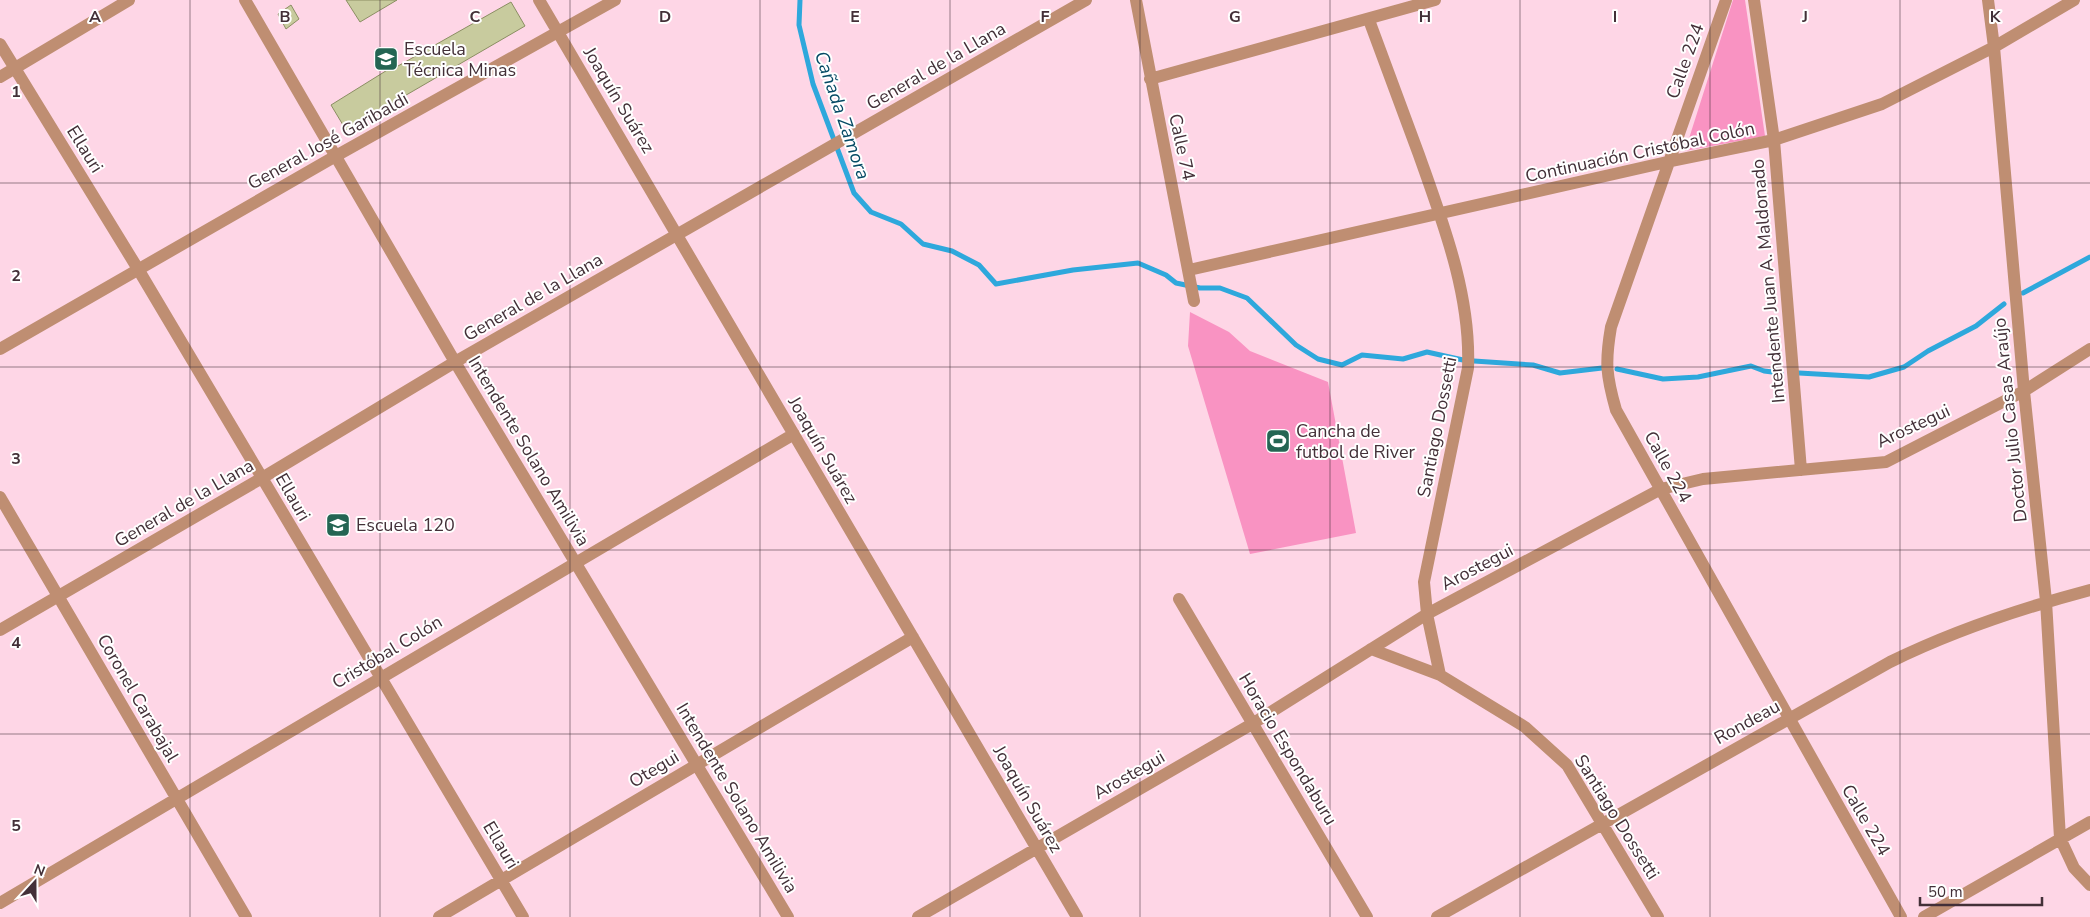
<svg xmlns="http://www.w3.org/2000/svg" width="2090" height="917" viewBox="0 0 2090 917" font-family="'Nunito Sans',sans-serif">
<rect width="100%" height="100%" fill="#fed6e6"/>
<path fill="#f993c2" d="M1733,0H1745L1765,136L1685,151Z
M1190,312L1229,332L1250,351L1328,382L1356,533L1250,554L1188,346Z"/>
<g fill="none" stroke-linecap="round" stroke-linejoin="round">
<path stroke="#2ea8dc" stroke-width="5" d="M800,0L799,25L813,84L854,193L871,212L901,224L923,244L952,251L979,265L996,284L1073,270L1138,263L1166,275L1176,283L1200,288H1220L1247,298L1296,345L1318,359L1342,365L1362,355L1403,359L1427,352L1463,360
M2023,293L2090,257
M1474,361L1533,365L1560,373L1602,368
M1617,369L1663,379L1698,377L1751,366L1764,371L1781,373
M1799,373L1869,377L1904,367L1928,351L1976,326L2004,304"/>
</g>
<path fill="#c8cb9e" stroke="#8b8e63" d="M346,0H397L360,22Z
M511,2L525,26L346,130L331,105L397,64L398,66Z
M291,5L299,19L286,29L278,14Z"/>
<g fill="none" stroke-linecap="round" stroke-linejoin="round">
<path stroke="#bf8e72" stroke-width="12" d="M245,0L455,362L788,917
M539,0L1077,917
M1136,0L1194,301
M1726,0L1611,327C1605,362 1606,375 1616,410L1901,917
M1754,0L1774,140L1801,470
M1988,0L1994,47L2024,391L2046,601L2060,838L2074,868L2090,885
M1369,20C1386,65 1402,110 1419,155C1443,223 1471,295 1468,368L1424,582L1427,614L1440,675L1525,727L1567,765L1658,917
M0,44L138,269L523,917
M0,77L129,0
M1150,79L1435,0
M1189,270L1667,162L1774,140L1882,104L1994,47L2074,0
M0,349L334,157L615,0
M0,497L246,917
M1179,599L1367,917
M0,630L262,478L455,362L1086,0
M1371,649L1440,675
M0,903L794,434
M439,917L913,637
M918,917L1252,724L1427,614L1661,489L1703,479L1886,462L2024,391L2090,349
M1437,917L1890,662C1953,631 2022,608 2090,590
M1924,917L2090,822"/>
</g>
<path fill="none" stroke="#433038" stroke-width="1" stroke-opacity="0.55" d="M190,0V917M380,0V917M570,0V917M760,0V917M950,0V917M1140,0V917M1330,0V917M1520,0V917M1710,0V917M1900,0V917M0,183H2090M0,367H2090M0,550H2090M0,734H2090"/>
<defs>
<symbol id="school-square" viewBox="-11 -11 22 22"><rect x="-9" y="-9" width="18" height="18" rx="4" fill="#246553" stroke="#fff"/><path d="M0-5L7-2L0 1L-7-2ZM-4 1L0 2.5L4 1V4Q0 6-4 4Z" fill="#fff"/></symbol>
<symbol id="stadium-square" viewBox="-11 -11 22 22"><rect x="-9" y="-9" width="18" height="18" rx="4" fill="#246553" stroke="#fff"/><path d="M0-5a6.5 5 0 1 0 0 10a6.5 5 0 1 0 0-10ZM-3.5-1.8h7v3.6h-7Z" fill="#fff"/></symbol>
</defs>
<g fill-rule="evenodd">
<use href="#school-square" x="372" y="45" width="28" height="28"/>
<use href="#stadium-square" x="1264" y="427" width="28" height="28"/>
<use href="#school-square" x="324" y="511" width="28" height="28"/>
</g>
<g text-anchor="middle" stroke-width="4" stroke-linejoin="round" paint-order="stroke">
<g font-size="18" fill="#433038" stroke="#fff" text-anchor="start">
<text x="404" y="55">Escuela<tspan x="404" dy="21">Técnica Minas</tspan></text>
<text x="1296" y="437">Cancha de<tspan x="1296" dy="21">futbol de River</tspan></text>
<text x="356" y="531">Escuela 120</text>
</g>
<g font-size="18" fill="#433038" stroke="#fff">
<text transform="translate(1685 61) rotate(-70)" y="6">Calle 224</text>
<text transform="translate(936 66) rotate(-30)" y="6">General de la Llana</text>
<text transform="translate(619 100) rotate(59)" y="6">Joaquín Suárez</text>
<text transform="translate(328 141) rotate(-29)" y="6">General José Garibaldi</text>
<text transform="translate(1182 147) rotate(78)" y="6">Calle 74</text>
<text transform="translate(85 149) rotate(58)" y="6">Ellauri</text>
<text transform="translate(1640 152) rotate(-12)" y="6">Continuación Cristóbal Colón</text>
<text transform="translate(1768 281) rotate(-95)" y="6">Intendente Juan A. Maldonado</text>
<text transform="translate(533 297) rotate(-30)" y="6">General de la Llana</text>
<text transform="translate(2010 420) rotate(-96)" y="6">Doctor Julio Casas Araújo</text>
<text transform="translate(1913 426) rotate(-25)" y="6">Arostegui</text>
<text transform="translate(1437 427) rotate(-79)" y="6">Santiago Dossetti</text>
<text transform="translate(823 450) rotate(60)" y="6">Joaquín Suárez</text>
<text transform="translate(529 451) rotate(59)" y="6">Intendente Solano Amilivia</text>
<text transform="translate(1668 467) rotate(61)" y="6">Calle 224</text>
<text transform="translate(293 497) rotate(60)" y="6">Ellauri</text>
<text transform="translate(184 503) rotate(-30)" y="6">General de la Llana</text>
<text transform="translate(1477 567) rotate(-28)" y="6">Arostegui</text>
<text transform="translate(387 652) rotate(-31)" y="6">Cristóbal Colón</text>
<text transform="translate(138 698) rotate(60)" y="6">Coronel Carabajal</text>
<text transform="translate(1747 722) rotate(-29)" y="6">Rondeau</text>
<text transform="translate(1288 749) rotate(59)" y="6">Horacio Espondaburu</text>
<text transform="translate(654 769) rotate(-31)" y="6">Otegui</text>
<text transform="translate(1129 775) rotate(-30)" y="6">Arostegui</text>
<text transform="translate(737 798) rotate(59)" y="6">Intendente Solano Amilivia</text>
<text transform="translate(1028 799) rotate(60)" y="6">Joaquín Suárez</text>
<text transform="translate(1617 817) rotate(58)" y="6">Santiago Dossetti</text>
<text transform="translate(1866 820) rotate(60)" y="6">Calle 224</text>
<text transform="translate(501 845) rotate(59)" y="6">Ellauri</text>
</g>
<g font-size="19" font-style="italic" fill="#054964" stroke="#fff">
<text transform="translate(843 115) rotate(71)" y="7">Cañada Zamora</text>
</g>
</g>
<g font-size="16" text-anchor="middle" font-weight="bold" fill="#433038" stroke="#fff" stroke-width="4" stroke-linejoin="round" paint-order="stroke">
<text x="95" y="22">A</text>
<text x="285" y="22">B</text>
<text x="475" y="22">C</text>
<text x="665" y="22">D</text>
<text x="855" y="22">E</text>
<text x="1045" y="22">F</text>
<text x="1235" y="22">G</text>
<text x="1425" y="22">H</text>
<text x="1615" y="22">I</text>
<text x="1805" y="22">J</text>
<text x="1995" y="22">K</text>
<text x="16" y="97">1</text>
<text x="16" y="281">2</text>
<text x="16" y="464">3</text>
<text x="16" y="648">4</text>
<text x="16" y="831">5</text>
</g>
<g transform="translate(35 882) rotate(21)" stroke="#ffffff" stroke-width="4" paint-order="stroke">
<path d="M0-4L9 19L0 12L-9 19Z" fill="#433038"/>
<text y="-8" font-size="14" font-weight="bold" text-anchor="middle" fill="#433038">N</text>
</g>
<path d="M1920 897v8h122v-8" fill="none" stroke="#433038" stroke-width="2.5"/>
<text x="1928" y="897" font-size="15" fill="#433038" stroke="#ffffff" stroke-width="4" paint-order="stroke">50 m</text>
</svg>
